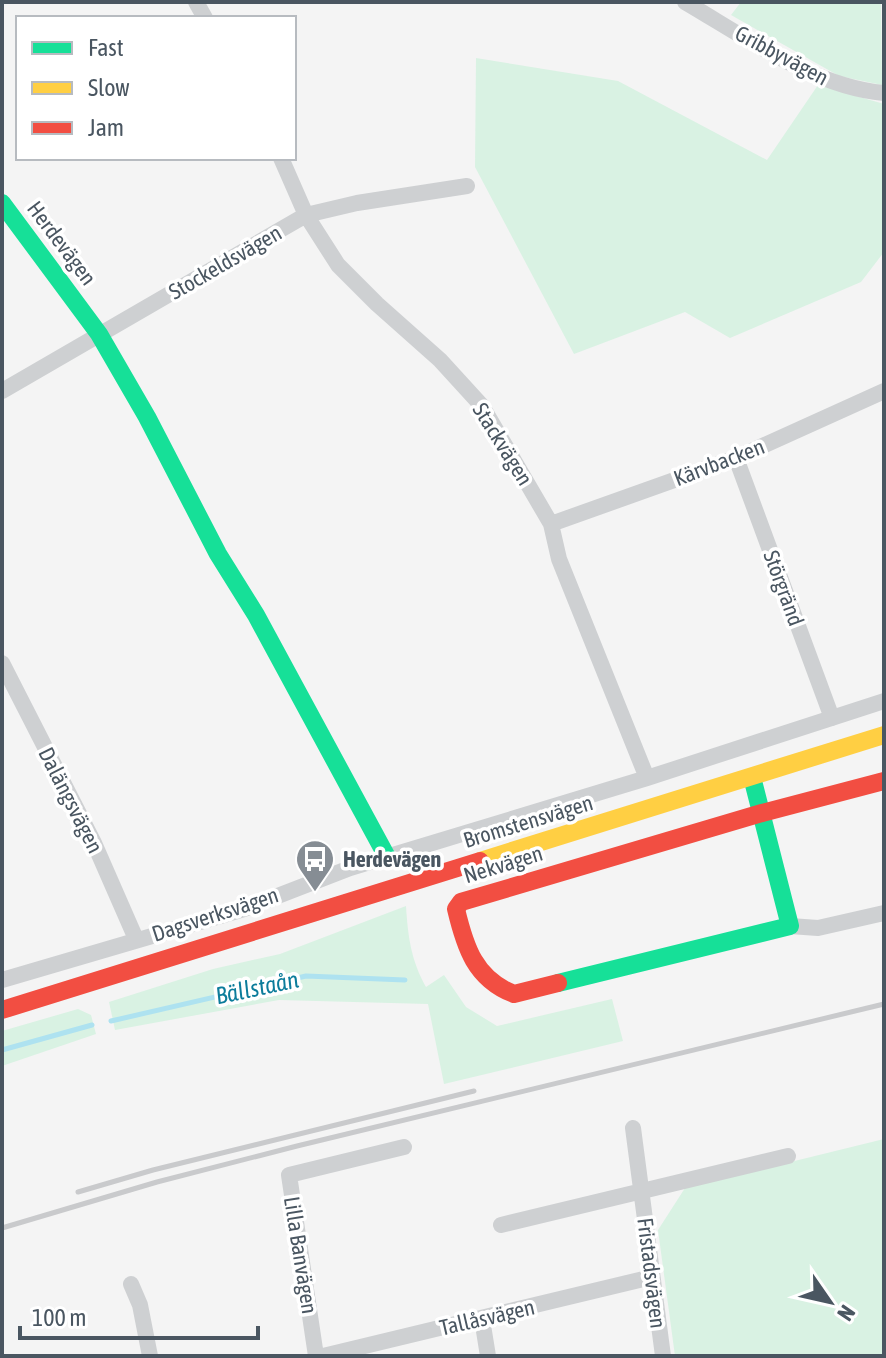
<svg xmlns="http://www.w3.org/2000/svg" width="886" height="1358" viewBox="0 0 886 1358" font-family="'Asap Condensed',sans-serif">
<rect width="100%" height="100%" fill="#f4f4f4"/>
<path fill="#d9f2e3" d="M741,2H881L882,85L839,76L731,15Z
M476,58L618,81L767,160L818,85L884,104V252L861,282L730,338L685,312L574,354L475,167Z
M406,906C408,937 411,960 426,987L444,975L466,1007L497,1026L612,999L623,1041L444,1084L428,1004L279,1000L115,1030L109,1002L213,969L280,954Z
M78,1009L91,1015L96,1034L2,1066V1031Z
M884,1139V1356H675L658,1230L685,1188Z"/>
<g fill="none" stroke-linecap="round" stroke-linejoin="round">
<path stroke="#aee2f0" stroke-width="5" d="M111,1021L306,976L405,980
M2,1050L92,1025"/>
<path stroke="#ced0d2" stroke-width="16" d="M196,2L205,18
M685,2C745,37 814,87 884,93
M281,158L306,215L338,265L377,304L440,360L482,406L551,524L559,559L647,778
M2,391L306,215L357,203L467,186
M736,458L832,718
M551,524L736,458L884,391
M2,663L94,843L136,939
M790,926L818,928L884,913
M2,980L244,909L350,868L647,778L884,701
M633,1128L663,1356
M501,1225L788,1156
M131,1284L140,1305L150,1356
M482,1319L488,1356
M316,1356L289,1175L404,1147
M323,1356L652,1277"/>
<path stroke="#16e098" stroke-width="18" d="M2,203L99,334L147,417L218,554L256,615L387,857
M558,983L790,926L752,777"/>
<path stroke="#ffcf43" stroke-width="18" d="M480,861L884,735"/>
<path stroke="#f24e42" stroke-width="18" d="M558,983L514,994C475,979 465,947 456,909L461,902L762,813L884,781
M2,1010L480,861"/>
<path stroke="#c9cacc" stroke-width="5" d="M78,1192L153,1170L474,1091
M2,1228L157,1182L297,1146L884,1004"/>
</g>
<defs>
<symbol id="bus-pin" viewBox="-11 -11 22 30"><path d="M0 17L-7.5 6A9.5 9.5 0 1 1 7.5 6Z" fill="#868d94" stroke="#fff"/><path d="M-5-6H5V4H4V6H2V4H-2V6H-4V4H-5ZM-3.5-4V0h7V-4ZM-3.5 1.2v1.5H-2V1.2ZM2 1.2v1.5H3.5V1.2Z" fill="#fff"/></symbol>
</defs>
<g fill-rule="evenodd">
<use href="#bus-pin" x="293" y="837" width="44" height="60"/>
</g>
<g text-anchor="middle" stroke-width="7" stroke-linejoin="round" paint-order="stroke">
<g font-size="22" fill="#4a5661" stroke="#fff">
<text transform="translate(782 55) rotate(28)" y="8">Gribbyvägen</text>
<text transform="translate(62 243) rotate(53)" y="8">Herdevägen</text>
<text transform="translate(225 262) rotate(-30)" y="8">Stockeldsvägen</text>
<text transform="translate(503 444) rotate(58)" y="8">Stackvägen</text>
<text transform="translate(719 462) rotate(-21)" y="8">Kärvbacken</text>
<text transform="translate(784 588) rotate(70)" y="8">Störgränd</text>
<text transform="translate(71 800) rotate(63)" y="8">Dalängsvägen</text>
<text transform="translate(528 821) rotate(-17)" y="8">Bromstensvägen</text>
<text transform="translate(503 864) rotate(-17)" y="8">Nekvägen</text>
<text transform="translate(215 914) rotate(-18)" y="8">Dagsverksvägen</text>
<text transform="translate(301 1255) rotate(81)" y="8">Lilla Banvägen</text>
<text transform="translate(652 1273) rotate(83)" y="8">Fristadsvägen</text>
<text transform="translate(487 1317) rotate(-13)" y="8">Tallåsvägen</text>
</g>
<g font-size="22" font-weight="bold" fill="#4a5661" stroke="#fff" text-anchor="start">
<text x="343" y="867">Herdevägen</text>
</g>
<g font-size="24" font-style="italic" fill="#0c7c9b" stroke="#fff">
<text transform="translate(257 988) rotate(-12)" y="8">Bällstaån</text>
</g>
</g>
<rect width="886" height="1358" fill="none" stroke="#4a5661" stroke-width="8"/>
<rect x="16" y="16" width="280" height="144" fill="#ffffff" stroke="#b7bbc0" stroke-width="2"/>
<rect x="32" y="42" width="40" height="12" fill="#16e098" stroke="#b7bbc0" stroke-width="2"/>
<text x="88" y="56" font-size="24" fill="#4a5661">Fast</text>
<rect x="32" y="82" width="40" height="12" fill="#ffcf43" stroke="#b7bbc0" stroke-width="2"/>
<text x="88" y="96" font-size="24" fill="#4a5661">Slow</text>
<rect x="32" y="122" width="40" height="12" fill="#f24e42" stroke="#b7bbc0" stroke-width="2"/>
<text x="88" y="136" font-size="24" fill="#4a5661">Jam</text>
<g transform="translate(830 1302) rotate(124)" stroke="#ffffff" stroke-width="6" paint-order="stroke">
<path d="M0-6L14 30L0 20L-14 30Z" fill="#4a5661"/>
<text y="-12" font-size="22" font-weight="bold" text-anchor="middle" fill="#4a5661">N</text>
</g>
<path d="M20 1326v12h238v-12" fill="none" stroke="#4a5661" stroke-width="4"/>
<text x="32" y="1326" font-size="24" fill="#4a5661" stroke="#ffffff" stroke-width="6" paint-order="stroke">100 m</text>
</svg>
